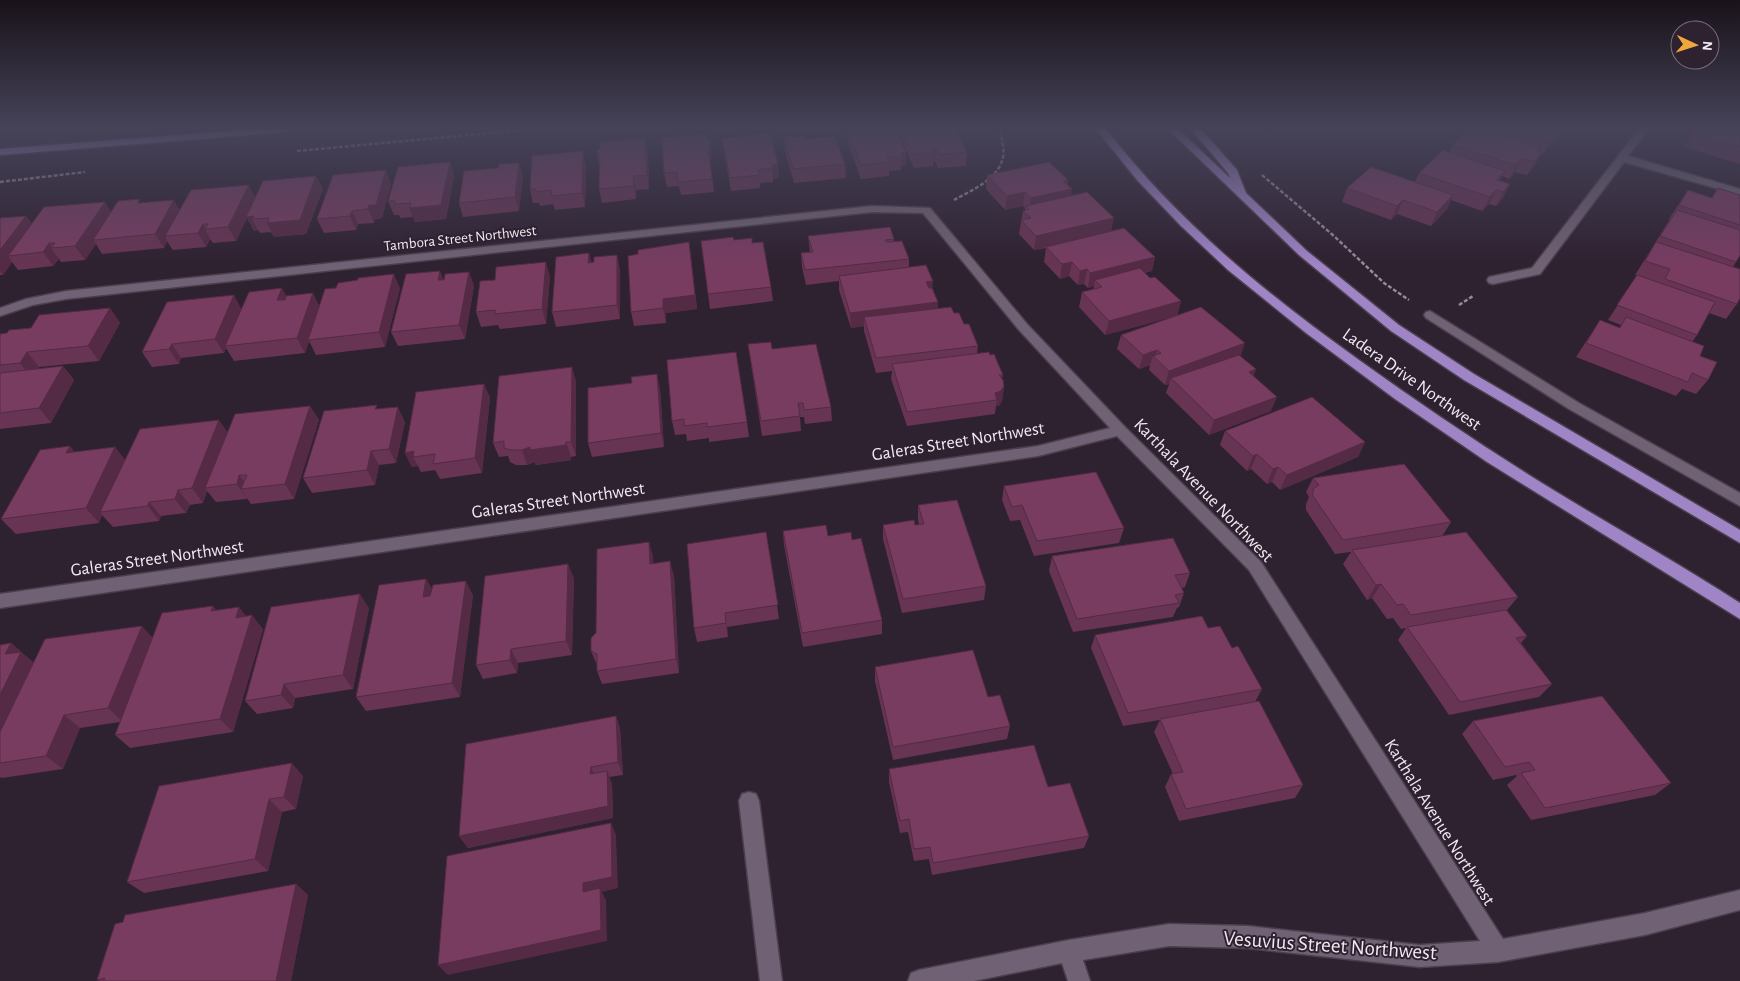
<svg xmlns="http://www.w3.org/2000/svg" width="1740" height="981" viewBox="0 0 1740 981" font-family="'Alegreya Sans',sans-serif">
<rect width="100%" height="100%" fill="#2e2130"/>
<g fill="none" stroke-linecap="round" stroke-linejoin="round">
<defs>
<path id="minor" d="M1639,129H1649L1628,156L1740,189V195L1624,162L1540,274L1493,284L1489,283L1487,280L1489,277L1532,268Z
M872,206L930,208L1027,324L1125,427L1261,562L1503,939L1645,913L1740,890V910L1645,935L1498,962L1420,967L1248,948L1169,946L1083,960L1090,981H1068L1062,963L974,981H908L911,973L919,970L1069,940L1169,924L1248,926L1420,945L1480,941L1249,570L1117,436L1038,456L0,608V594L1038,446L1110,428L1019,330L923,213L872,212L66,299L33,305L0,316V308L26,299L66,291Z
M1430,311L1579,403L1740,493V506L1569,409L1426,318L1424,315L1426,312Z
M749,792L756,794L759,801L782,981H760L739,801L742,794Z"/>
<path id="major" d="M256,129H292L287,132L0,155V149Z
M1096,129H1106C1176,220 1265,293 1359,360C1423,406 1488,450 1555,491C1617,529 1680,564 1740,603V619L1487,462L1395,399L1306,333L1228,270L1181,226L1137,180Z
M1168,129H1178L1230,178L1228,173L1191,129H1201L1237,170L1246,193L1307,251L1399,325L1474,374L1740,530V543L1464,380L1391,331L1299,255Z"/>
</defs>
<use href="#minor" stroke="#4b3f4d" stroke-width="3"/>
<use href="#major" stroke="#4b3f4d" stroke-width="3"/>
<path stroke="#958a97" stroke-width="2.5" stroke-dasharray="4 2" stroke-linecap="butt" d="M297,151L533,129
M1262,175L1334,236L1384,283L1409,300
M0,182L85,172
M954,200C972,190 999,179 1003,157C1005,148 1001,138 1000,129
M1459,305L1473,296"/>
<use href="#minor" fill="#716174" fill-rule="evenodd"/>
<use href="#major" fill="#9f84c6" fill-rule="evenodd"/>
</g>
<path fill="#673453" d="M847,129H895L906,152V166H901V170L889,171V176L861,179L847,140Z
M899,129H955L967,152L966,166L938,168L935,161L933,162V166L914,168L899,133Z
M1468,129H1563L1560,134L1542,155L1541,154L1535,165L1527,175L1515,172L1509,179L1502,176L1500,181L1510,184L1503,198L1496,206L1489,204L1482,211L1451,200L1447,209L1431,226L1397,214L1391,220L1342,202L1347,188L1415,182L1419,173L1449,152L1453,145Z
M1696,129H1740V164L1684,147Z
M784,137L804,139L845,164L846,178L794,183L785,151Z
M722,138L778,164L779,178L773,179V182L760,183V188L731,191L724,151Z
M706,139L712,158L710,159L714,192L681,195L679,186L667,187L664,173Z
M648,152L649,189L636,190V199L602,203L599,189V166L597,154Z
M450,162L454,176L446,219L415,222L413,217L400,218L399,215H394L388,201Z
M586,165L585,207L555,210L553,204L540,206L539,203H533L530,189Z
M498,168L523,176L519,211L463,217L459,203Z
M386,170L391,184L382,218L375,219L374,223L358,224L356,230L324,233L317,219Z
M987,175L1068,180V185L1071,195L1111,231L1155,257L1152,271L1144,273L1150,278L1181,301L1177,316L1240,355L1254,376L1271,411L1209,435L1166,393L1169,384L1165,385L1149,370L1150,365L1139,369L1117,349L1121,335L1176,316L1105,335L1079,307L1082,292L1093,290L1094,286L1088,288L1084,284L1078,285L1069,276L1060,279L1044,262L1046,248L1034,250L1019,234L1023,211L1025,210V208L1023,206L1005,210L986,189Z
M316,176L323,189L306,234L274,237L271,232L260,233L258,230L254,231L247,218L236,241L213,243L210,239L206,247L173,250L167,241L164,248L102,254L96,244L85,260L61,262L59,259L53,266L18,270L12,262L3,275H0V218L26,216L32,224L111,211L142,203L180,209L255,197Z
M1718,188L1740,195V255L1736,262L1733,267L1737,304L1726,319L1709,313L1697,335L1692,342L1700,356L1708,380L1696,394L1682,389L1676,396L1576,357L1600,320L1619,328L1621,325L1608,320L1637,275H1635L1647,256L1670,219H1669L1688,190L1712,198Z
M808,236L894,239V242L909,259V268L933,289L938,308L954,313L964,324L978,346L977,353L1003,375L1002,378L1004,386L1002,401L999,406H996L995,414L907,426L891,379L892,371L876,373L864,331V326L851,328L839,290V281L806,285L802,267L801,253L810,252Z
M701,241L752,243L771,287L773,301L710,309Z
M589,253L591,262L620,269V319L556,327L552,312Z
M691,256L697,309L666,313V323L634,326L631,312Z
M469,272L474,286L465,339L398,346L391,332L444,280Z
M550,276L546,324L500,329L498,325L481,327L476,312Z
M400,288L385,347L316,355L309,341L305,353L234,361L226,348L224,353L181,358L179,364L152,367L142,352L242,308L286,296L313,293L319,306Z
M110,308L120,323L99,361L39,367L38,369L63,366L74,380L51,423L0,429V334L31,328Z
M748,344L772,349L831,407L832,421L805,424L804,417H800L801,431L762,436Z
M667,360L747,422L749,437L709,442V438L687,441L686,434L675,435L672,421Z
M576,381V456L571,457V460L536,465L535,462L527,465H516L510,462L508,456L499,457L493,443Z
M484,384L490,398L482,473L440,479L435,470L421,472L418,466L412,467L405,453Z
M660,389L664,447L592,457L588,443Z
M310,406L319,420L294,499L251,504L247,498V499L216,502L207,491L203,503L190,505L186,513L161,516L159,521L113,527L102,515L99,523L16,534L1,519L75,452L115,447L125,460L227,432Z
M379,409L405,422L396,463L379,465L375,485L312,493L303,478Z
M1225,431L1365,442L1358,457L1280,490L1272,482L1267,484L1251,469L1247,471L1220,445Z
M1313,478L1451,522L1443,535L1518,597L1507,610L1527,636L1521,643L1552,684L1539,697L1449,715L1398,640L1406,628L1401,629L1393,618L1387,619L1372,598L1367,600L1343,564L1351,552L1335,554L1306,510V504L1309,497L1306,492Z
M1004,486L1124,528L1119,543L1034,556L1020,520L1010,521L1002,500Z
M918,505L986,586L984,600L902,613L883,539V525H919L918,520Z
M783,531L828,536L852,540L882,620V634L803,647L784,545Z
M766,532L779,619L727,627L728,637L697,642L694,628Z
M653,556V564L674,575L679,673L602,684L597,671V665L591,651L596,633Z
M1052,556L1190,573L1185,587L1182,588L1184,593L1179,607L1177,608L1173,617L1073,632L1049,571Z
M574,578L572,655L518,663L517,673L483,679L476,665Z
M426,579L432,589L473,595L460,697L366,711L356,697Z
M369,608L353,689L295,698L293,708L257,714L245,701Z
M217,610L246,616L263,629L233,732L130,748L115,735L120,722L80,728L63,769L2,778L0,777V645L11,643L34,663L153,637Z
M1208,628L1232,648L1262,689L1255,702L1303,785L1295,798L1179,821L1165,787L1171,774H1173L1154,732L1160,720L1123,726L1091,648L1095,635Z
M875,667L988,697L1010,726L1007,739L893,760L875,681Z
M616,716L620,729L623,775L609,777L612,784L613,818L468,848L459,836Z
M1473,721L1671,783L1655,795L1531,820L1507,785L1517,776L1516,775L1493,780L1462,734Z
M889,769L1048,787L1089,836L1084,848L932,875L929,859L914,861L908,832L900,833L889,782Z
M303,776L296,809L282,812L268,871L144,893L127,882Z
M296,884L308,895L291,981H100L97,980Z"/>
<path fill="#542a44" d="M1560,129H1563L1560,134L1542,155L1549,141Z
M645,138L648,152L649,189L647,175Z
M711,144L712,158L710,159L708,146Z
M932,148H936L935,161L933,162L934,152Z
M583,151L586,165L585,207L582,193Z
M906,152V166H901L902,156L900,153Z
M1542,152L1535,165L1527,175L1534,162Z
M1522,158L1515,172L1509,179L1516,165Z
M450,162L454,176L446,219L415,222L409,208Z
M519,163L523,176L519,211L515,197Z
M778,164L779,178L773,179L772,165Z
M386,170L391,184L382,218L375,219L374,223L368,209Z
M1505,171L1498,184L1497,180Z
M316,176L323,189L306,234L274,237L267,223Z
M633,176L636,190V199L634,186Z
M1068,180L1067,190L1072,189L1070,203L1029,212L1031,198L1063,181Z
M1510,184L1503,198L1496,206L1503,192Z
M249,185L256,199L254,216L252,219L258,230L254,231L247,218L236,241L228,227Z
M1496,190L1489,204L1482,211L1490,197Z
M1025,192L1023,206L1005,210L1007,196Z
M1453,195L1447,209L1431,226L1437,212Z
M174,200L182,214L165,236L167,241L164,248L155,234Z
M1403,200L1397,214L1391,220L1397,206Z
M105,202L114,216L93,240L96,244L85,260L75,246Z
M352,211L358,224L356,230L350,216Z
M26,216L36,230L8,256L12,262L3,275L0,271V250Z
M1114,218L1111,232L1034,250L1036,236Z
M203,224L210,239L206,247L198,233Z
M689,242L697,309L666,313V323L663,308V299Z
M49,243L53,248H51L59,259L53,266L43,252Z
M589,253L592,268L588,263Z
M617,255L620,269V319L617,305Z
M1155,257L1152,271L1100,284L1095,280L1094,286L1088,288L1090,273Z
M546,262L550,276L546,324L542,309Z
M1072,262L1069,276L1060,279L1062,264Z
M1087,269L1084,284L1078,285L1080,271Z
M440,271L446,285L438,280Z
M469,272L474,286L465,339L459,325Z
M394,274L400,288L385,347L379,332Z
M933,281L932,296L926,282Z
M282,288L290,303L277,300Z
M313,293L320,308L308,340L309,341L305,353L297,338Z
M234,295L242,310L225,346L226,348L224,353L215,339Z
M1181,301L1177,316L1105,335L1109,321Z
M938,302L937,317H864V326L851,328L850,313Z
M110,308L120,323L99,361L88,346Z
M1245,343L1240,358L1171,378L1169,384L1165,385L1169,371Z
M172,344L181,358L179,364L169,349Z
M1157,350L1155,358L1153,356L1150,365L1139,369L1143,355Z
M27,352L39,367L32,378L20,363Z
M63,366L74,380L51,423L39,408Z
M572,367L576,381V456L571,442Z
M1256,369L1251,384L1249,372Z
M657,374L660,389L664,447L661,433Z
M484,384L490,398L482,473L475,458Z
M1004,386L1002,401L999,406H996L997,400L995,393Z
M1277,397L1271,411L1209,435L1214,420Z
M310,406L319,420L294,499L285,484Z
M398,407L405,422L396,463L389,449Z
M219,420L229,434L205,488L207,491L203,503L192,488Z
M566,442L571,457V460L536,465L535,462L527,465L522,450L530,447Z
M1365,442L1358,457L1280,490L1287,475Z
M70,446L82,461L66,453Z
M115,447L127,462L100,512L102,515L99,523L86,508Z
M371,451L379,465L375,485L367,470Z
M414,451L413,457L418,466L412,467L405,453Z
M1257,454L1251,469L1247,471L1253,456Z
M1278,467L1272,482L1267,484L1273,469Z
M239,475L249,488L241,489L247,499L237,484Z
M178,490L190,505L186,513L175,499Z
M149,502L161,516L159,521L148,506Z
M649,542L653,556L654,578L650,564Z
M670,561L674,575L679,673L676,659Z
M568,564L574,578L572,655L566,641Z
M426,579L434,593L431,611L423,597Z
M466,581L473,595L460,697L452,683Z
M1381,584L1372,598L1367,600L1376,585Z
M360,594L369,608L353,689L343,675Z
M213,606L225,620L211,611Z
M239,607L250,621L252,615L263,629L233,732L220,719L236,618Z
M725,613L727,627L728,637L726,623Z
M142,626L155,640L123,722L108,708Z
M11,643L37,666L0,745V695L5,654Z
M511,649L518,663L517,673L510,660Z
M284,684L295,698L293,708L281,695Z
M64,715L80,728L63,769L46,756Z
M616,716L620,729L623,775L618,762Z
M292,763L303,776L296,809L284,797Z
M591,767L596,780L590,774Z
M607,771L612,784L613,818L468,848L459,836Z
M269,799L282,812L268,871L255,859Z
M611,823L616,835L618,888L602,892L606,900L607,941L448,975L438,965L583,892V883Z
M296,884L308,895L291,981H276Z"/>
<path fill="#783c61" stroke="#542a44" d="M847,129H895L906,152L900,153L902,156L887,157L889,162L861,165Z
M903,129H955L967,152L939,155L936,148H932L934,152L914,154Z
M1468,129H1483L1540,146L1537,150L1542,152L1534,162L1522,158L1516,165L1453,145Z
M1508,129H1560L1549,141Z
M1696,129H1740V147L1693,134Z
M770,133L778,164L772,165V168L758,170L759,175L730,178L722,138Z
M706,134V139L710,140L711,144L708,146L712,179L678,182L677,172L664,173L662,137Z
M803,136L804,139L835,136L845,164L793,169L784,137Z
M645,138L647,175L633,176L634,186L599,189L600,155L597,154V150L600,148L601,142Z
M1443,150L1505,171L1497,180L1510,184L1503,192L1496,190L1490,197L1419,173Z
M583,151L582,193L551,196L552,190L536,192V189H530L532,156Z
M450,162L441,205L409,208L411,203L395,204V201H388L398,167Z
M1049,162L1068,180L1063,181L1072,189L1031,198L1025,192L1007,196L987,175Z
M519,163L515,197L459,203L464,171L498,168L499,164Z
M1371,167L1453,195L1437,212L1403,200L1397,206L1347,188Z
M386,170L376,205H369L368,209L352,211L350,216L317,219L333,175Z
M316,176L300,220L267,223L269,218L252,219L254,216L246,217L263,181Z
M249,185L228,227L205,229L208,224H203L198,233L165,236L191,190Z
M1718,188L1740,195V225L1679,205L1688,190L1712,198Z
M1087,192L1114,218L1036,236L1021,220L1031,218L1023,211L1029,209L1026,206Z
M140,199L138,203L174,200L155,234L93,240L118,201Z
M105,202L75,246L51,248L55,243H49L43,252L8,256L44,207Z
M1677,210L1740,230V255L1736,262L1660,236Z
M26,216L0,250V218Z
M890,227L894,239L885,240L887,242L902,241L909,259L805,270L801,253L813,252L808,236Z
M1124,228L1155,257L1090,273L1087,269L1080,271L1072,262L1062,264L1046,247Z
M733,237L734,240L752,238V243L763,242L771,287L708,294L701,241Z
M689,242L695,295L663,299V308L631,312L628,256L638,254V250Z
M1656,242L1740,269V298L1737,304L1665,279L1670,269L1645,261Z
M589,253L588,263L594,262V257L617,255V305L552,312L556,257Z
M546,262L542,309L495,314V310L476,312L480,281L495,280L496,267Z
M926,265L933,281L926,282L929,288H932L938,302L850,313L839,276Z
M1140,268L1150,278L1155,277L1181,301L1109,321L1082,292L1102,287L1095,280Z
M440,271L438,280H444L445,274L469,272L459,325L391,332L406,274Z
M394,274L379,332L308,340L325,289L336,288L338,283L358,280V278Z
M1637,275L1715,302L1697,335L1617,305Z
M282,288L277,300H285L286,296L313,293L297,338L225,346L249,292Z
M234,295L215,339L172,344L169,349L142,352L167,302Z
M951,307L954,313H959L964,324H969L978,346L876,358L864,317Z
M1201,307L1245,343L1169,371L1153,356L1161,353L1157,350L1143,355L1121,335Z
M110,308L88,346L27,352L20,363L0,365V334L7,333L9,330L31,328L39,315Z
M1626,317L1704,346L1700,356L1717,362L1708,380L1692,373L1688,382L1586,343L1600,320L1620,328Z
M771,342L772,349L816,344L831,407L804,410L803,403H798L800,416L761,421L748,344Z
M736,352L747,422L707,427V423L684,426V419L672,421L667,360Z
M989,352L990,355L994,354L1003,375H999L1003,380L1004,386L1001,391L995,393L997,400L907,412L892,364Z
M1239,355L1256,369L1249,372L1277,397L1214,420L1171,378Z
M63,366L39,408L0,413V373Z
M572,367L571,442H566V445L530,450V447L522,450H511L504,448V441L493,443L499,376Z
M657,374L661,433L588,443V388L632,383L631,377Z
M484,384L475,458L433,464L435,454L413,457L414,451L405,453L416,392Z
M1312,397L1365,442L1287,475L1278,467L1273,469L1257,454L1253,456L1225,431Z
M377,405L375,409L398,407L389,449L371,451L367,470L303,478L324,411Z
M310,406L285,484L241,489L247,475H239L237,484L205,488L235,414Z
M219,420L192,488L178,490L175,499L149,502L148,506L100,512L140,429Z
M70,446L66,453L115,447L86,508L1,519L40,450Z
M1404,464L1451,522L1343,540L1313,496V489L1319,485L1313,478Z
M1096,472L1124,528L1037,541L1022,505L1012,507L1004,486Z
M957,500L986,586L903,599L883,525L914,520L915,525L924,524L918,505Z
M826,525L828,536L851,532L852,540L861,538L882,620L802,633L783,531Z
M766,532L778,605L725,613L726,623L694,628L687,544Z
M1466,532L1518,597L1411,615L1403,604L1397,605L1381,584L1376,585L1352,550Z
M1173,538L1190,573L1175,575L1184,593L1175,595L1179,603L1077,619L1052,556Z
M649,542L650,564L670,561L676,659L597,671V654L591,651V638L596,633L597,549Z
M568,564L566,641L511,649L510,660L476,665L485,576Z
M426,579L423,597L430,596L433,585L466,581L452,683L356,697L379,585Z
M360,594L343,675L284,684L281,695L245,701L271,607Z
M213,606L211,611L239,607L236,618L252,615L220,719L115,735L162,613Z
M1506,610L1527,636L1516,638L1552,684L1460,702L1407,627Z
M1202,616L1208,628L1220,626L1232,648L1238,646L1262,689L1128,713L1095,635Z
M142,626L108,708L64,715L46,756L0,763V732L45,639Z
M11,643L5,654L21,652L0,695V645Z
M973,650L988,697L1000,695L1010,726L893,747L875,667Z
M1602,696L1671,783L1545,808L1521,773L1535,770L1529,762L1505,767L1473,721Z
M1259,701L1303,785L1186,809L1171,774L1183,772L1160,719Z
M616,716L618,762L591,767L590,774L607,771L608,806L459,836L466,744Z
M1034,745L1048,787L1070,783L1089,836L933,863L930,847L914,849L909,819L900,821L889,769Z
M292,763L284,797L269,799L255,859L127,882L159,786Z
M611,823L612,877L583,883V892L600,888L601,930L438,965L447,856Z
M296,884L276,981H103L105,978L97,980L115,924L123,922L125,915Z"/>
<linearGradient id="sky" x2="0" y2="1"><stop stop-color="#19121a"/><stop offset="0.48" stop-color="#464359"/><stop offset="1" stop-color="#464359" stop-opacity="0"/></linearGradient>
<rect width="1740" height="266" fill="url(#sky)"/>
<g text-anchor="middle" stroke-width="4" stroke-linejoin="round" paint-order="stroke">
<g font-size="15" fill="#f1e8f3" stroke="#2e2130">
<text transform="translate(460 238) rotate(-6)" y="5">Tambora Street Northwest</text>
</g>
<g font-size="18" fill="#f1e8f3" stroke="#2e2130">
<text transform="translate(1412 379) rotate(35)" y="6">Ladera Drive Northwest</text>
<text transform="translate(958 441) rotate(-9)" y="6">Galeras Street Northwest</text>
<text transform="translate(1204 490) rotate(46)" y="6">Karthala Avenue Northwest</text>
<text transform="translate(558 500) rotate(-8)" y="6">Galeras Street Northwest</text>
<text transform="translate(157 558) rotate(-8)" y="6">Galeras Street Northwest</text>
<text transform="translate(1440 822) rotate(58)" y="6">Karthala Avenue Northwest</text>
</g>
<g font-size="21" fill="#f1e8f3" stroke="#2e2130">
<text transform="translate(1330 945) rotate(4)" y="7">Vesuvius Street Northwest</text>
</g>
</g>
<g transform="translate(1695 45) rotate(94)"><circle r="24" fill="#2e2130" stroke="#7c717e"/>
<path d="M0-4L9 19L0 12L-9 19Z" fill="#efa73d"/>
<text y="-8" font-size="14" font-weight="bold" text-anchor="middle" fill="#f1e8f3">N</text>
</g>
</svg>
